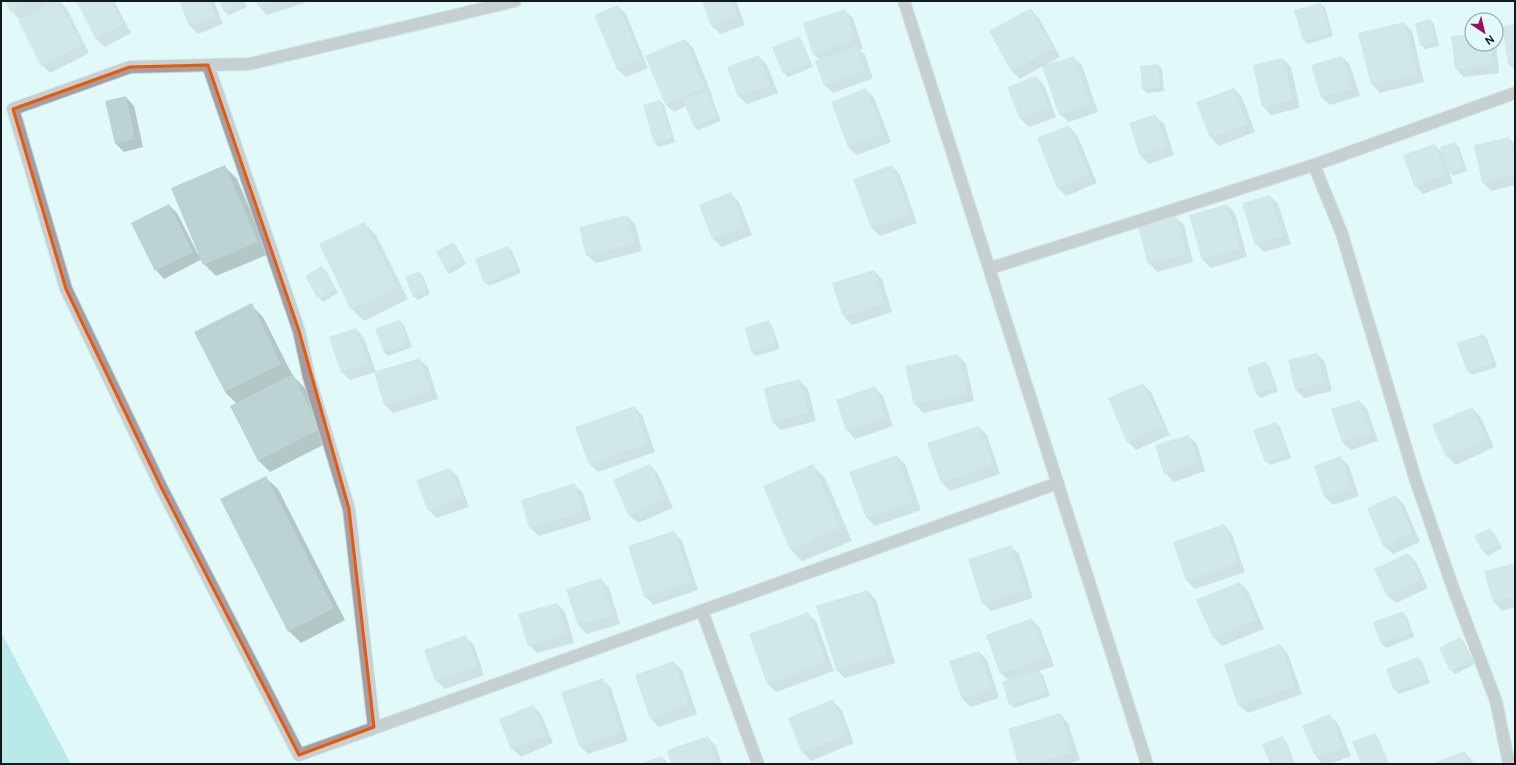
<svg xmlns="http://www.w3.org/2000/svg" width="1516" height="765" viewBox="0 0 1516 765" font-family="'DM Sans',sans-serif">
<rect width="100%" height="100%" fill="#e1f9f9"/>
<path fill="#89d4d4" d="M1,632L71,764H1Z"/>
<path fill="#0003" d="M6,1H59L67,9L89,53L50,73L42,65L20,20L12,11Z
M77,1H114L131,33L105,47L96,39Z
M180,1H214L223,24L198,34L190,26Z
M221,1H244L247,7L229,15L225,11Z
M257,1H311L267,15L259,6Z
M703,1H736L745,25L720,34L712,26Z
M1321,4L1325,8L1333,36L1308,44L1304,40Z
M618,6L626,14L648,68L626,77L617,69L595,15Z
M1030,9L1039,18L1060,57L1046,65L1073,57L1082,65L1098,112L1069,122L1060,114L1043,66L1020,79L1012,71L991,31Z
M844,10L853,18L863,49L859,50L865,55L873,78L833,93L824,85L820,61L814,54Z
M1430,20L1434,24L1439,46L1425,49L1421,45Z
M1404,23L1412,31L1424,82L1380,93L1372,84Z
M1515,25V70L1509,64Z
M1472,35V44H1496V42L1499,73L1464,77L1456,69L1452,37Z
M798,37L802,41L813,67L788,77L784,73Z
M685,40L693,48L712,95L711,96L721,121L698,130L694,126L686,106L674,112L665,104Z
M758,56L767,65L778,93L747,104L739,96Z
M1342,57L1350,65L1360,96L1330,105L1321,97L1312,66Z
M1283,59L1291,67L1300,108L1271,115L1263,106Z
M1158,65L1162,69L1164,91L1147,93L1143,89Z
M1036,77L1044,85L1056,117L1029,127L1021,119Z
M865,89L874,98L891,142L857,155L848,147L832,102Z
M1234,89L1242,97L1255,132L1219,146L1211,138Z
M126,97L134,106L143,147L124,152L115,143Z
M660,101L664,105L675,142L659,147L655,143L644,106Z
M1155,116L1164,124L1174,155L1149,164L1140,155Z
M1068,126L1077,135L1097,183L1066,196L1058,188Z
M1509,138L1515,144V185L1491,191L1483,182Z
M1455,143L1459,147L1467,171L1453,176L1449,172L1453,183L1423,194L1415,186L1434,145L1443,153Z
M892,166L900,175L917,223L880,236L872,228Z
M225,167L237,179L269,254L216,276L204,264L202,259L164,279L156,270L132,223L169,205L177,213L198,254H199Z
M731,194L739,202L752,235L722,247L713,239L701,206Z
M1270,196L1278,204L1291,244L1264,252L1256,244Z
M1227,205L1235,213L1247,257L1211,268L1203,260L1190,216Z
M627,216L635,224L642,251L596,263L587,255Z
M1175,217L1184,225L1193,262L1157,272L1149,263Z
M364,223L376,235L408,299L364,321L352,309Z
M453,243L457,247L466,264L450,274L446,270Z
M508,247L512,251L521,273L489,286L485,282Z
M322,267L326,271L338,293L323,302L319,298Z
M874,271L882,279L892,312L852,325L844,317Z
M419,272L423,276L430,294L418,300L414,296Z
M251,305L263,317L293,376L305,388L331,441L270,472L258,460L237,404L225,392Z
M400,321L404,325L412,347L388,356L384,352Z
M769,322L772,326L780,349L756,356L752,352L746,329Z
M356,329L364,338L376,372L419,359L428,367L438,399L393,413L385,405L375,372L350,380L342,372Z
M1483,335L1487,339L1497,367L1472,375L1468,371Z
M1317,354L1325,362L1332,391L1304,398L1296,390Z
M957,355L966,363L974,401L923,413L915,404Z
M1265,362L1269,366L1278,391L1261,398L1257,394Z
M800,381L808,389L816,421L781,430L772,421Z
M1143,384L1151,392L1170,435L1136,450L1128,442Z
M874,388L883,396L893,426L855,439L847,430Z
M1359,401L1367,409L1378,441L1351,450L1342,442Z
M634,407L642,415L655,452L598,472L590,464Z
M1472,408L1480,416L1494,447L1456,465L1447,456Z
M1276,423L1280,427L1291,458L1270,465L1266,461Z
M979,427L987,435L1000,474L950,491L942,483Z
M1188,436L1197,444L1205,471L1174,482L1165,473Z
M896,456L905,464L921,510L875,526L867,518L851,472Z
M1340,457L1349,466L1359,496L1333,505L1325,497L1315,466Z
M650,465L658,474L673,508L638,523L629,515Z
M813,466L825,478L852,541L802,561L790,549Z
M450,469L458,477L469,507L437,518L429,510Z
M265,477L278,489L345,620L301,643L289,631Z
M574,484L583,493L591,520L539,536L530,528L522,501Z
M1396,496L1404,505L1420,542L1393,554L1384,546L1368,509Z
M1224,525L1232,534L1245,572L1195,589L1187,581L1174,543Z
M1490,529L1494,533L1502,548L1488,556L1484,552L1476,536Z
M674,532L682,541L698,590L654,605L645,597L630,547Z
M1011,546L1019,554L1033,598L991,611L983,603Z
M1408,554L1416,562L1428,588L1396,603L1387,595Z
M1515,564V607L1502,611L1494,602Z
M601,579L609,588L620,624L587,634L579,626L567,590Z
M1240,583L1248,591L1264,629L1222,646L1214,638L1198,601Z
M868,591L876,600L895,663L845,678L836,669Z
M557,604L565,612L574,643L537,653L529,645Z
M807,613L816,621L834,671L776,692L768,684Z
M1403,613L1407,617L1414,637L1386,648L1382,644L1374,623Z
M1032,620L1040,628L1054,666L1039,671L1043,675L1050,696L1014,708L1010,704L1009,681L1001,673Z
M465,637L474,645L484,675L445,689L436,681Z
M1460,638L1464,642L1475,664L1455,674L1451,670Z
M1280,645L1288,654L1302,694L1248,713L1239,705Z
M979,652L987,660L999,698L971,707L962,699L950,661Z
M1418,658L1422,662L1430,683L1399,694L1395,690Z
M673,662L682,670L697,714L659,727L650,718Z
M602,679L611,688L628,741L588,754L580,746L562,693Z
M832,701L841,709L854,743L811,761L803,753L789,718Z
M533,706L541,714L553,743L521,757L512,749Z
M1060,714L1068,723L1080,760L1068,764H1019Z
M1330,716L1338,724L1351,756L1330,764H1323L1317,758L1304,726Z
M1374,734L1378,738L1389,764H1363Z
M1282,737L1286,741L1295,764H1271Z
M708,738L716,746L722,764H672Z
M1464,752L1472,760L1474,764H1434Z
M662,757L669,764H642Z"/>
<path fill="#bbd3d2" d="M5,1H31L11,12Z
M55,1H59L82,45L41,66L18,20Z
M76,1H111L124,24L96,39Z
M179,1H210L216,16L189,26Z
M219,1H243L244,3L224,12Z
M256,1H276L258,7Z
M702,1H732L737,17L711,26Z
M1321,3L1330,33L1303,41L1294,10Z
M618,5L641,59L617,69L594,15Z
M1031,8L1053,49L1011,71L989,31Z
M845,9L855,40L813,55L803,23Z
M1431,19L1436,42L1420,46L1415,23Z
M1404,22L1417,74L1371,85L1358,33Z
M1515,24V63L1508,64L1502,26Z
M1472,34V44H1490L1492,65L1455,69L1451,36Z
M799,36L810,63L783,74L772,47Z
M685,39L705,87L665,104L645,56Z
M857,46L865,70L824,86L815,61Z
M759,55L770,85L738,97L727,67Z
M1074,56L1090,104L1059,115L1042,66Z
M1342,56L1352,88L1321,97L1311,65Z
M1283,58L1293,100L1262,107L1253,65Z
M1158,64L1160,87L1142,89L1140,66Z
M1036,76L1049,108L1020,119L1007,87Z
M866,88L883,134L848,147L831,102Z
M1234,88L1247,124L1210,138L1196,102Z
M707,91L717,117L694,127L683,100Z
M126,96L135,139L115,144L105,101Z
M660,100L672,138L654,143L643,105Z
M1156,114L1167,147L1140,156L1129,123Z
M1069,125L1089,175L1057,188L1037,138Z
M1509,137L1515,164V175L1482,183L1474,145Z
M1455,142L1464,167L1448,173L1440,147Z
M1435,144L1445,175L1414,186L1403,155Z
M225,165L258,242L203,265L171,188Z
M892,165L910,214L871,228L853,179Z
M731,192L744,227L712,239L699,205Z
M1270,195L1283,236L1255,245L1242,203Z
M169,204L193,252L155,271L131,223Z
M1227,204L1240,249L1202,260L1189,215Z
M627,215L635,243L586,256L579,227Z
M1176,216L1186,254L1148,264L1138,226Z
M364,222L397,287L351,310L319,244Z
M453,242L463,260L446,270L436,252Z
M508,246L518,269L484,283L475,259Z
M322,266L335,289L318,299L305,276Z
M874,270L885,303L843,317L832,283Z
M419,271L427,290L413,297L405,277Z
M252,303L281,364L225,392L194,332Z
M400,320L408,343L384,352L375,329Z
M769,320L776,345L751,352L745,328Z
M356,328L368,364L341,373L329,337Z
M1483,334L1493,363L1467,372L1457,343Z
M1317,353L1324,383L1295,390L1288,360Z
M958,354L967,393L914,405L905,366Z
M420,358L430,391L384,405L374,372Z
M1266,361L1275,387L1256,394L1247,368Z
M293,374L320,429L258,461L230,406Z
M800,379L808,413L772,422L764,388Z
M1143,383L1163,426L1127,443L1108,398Z
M875,386L885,418L846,431L836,400Z
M1359,400L1370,433L1342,442L1331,409Z
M634,406L647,443L589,465L575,427Z
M1472,407L1487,439L1446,457L1432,425Z
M1276,422L1288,454L1265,462L1253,430Z
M979,426L993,465L941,483L927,443Z
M1189,435L1198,463L1164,474L1155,445Z
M897,455L913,502L866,518L849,472Z
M1341,456L1352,488L1324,497L1314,466Z
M650,464L665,499L629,516L613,480Z
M813,464L840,528L790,550L763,486Z
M450,468L462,498L428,511L416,480Z
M266,476L334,608L288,632L220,499Z
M575,483L583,512L529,528L521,500Z
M1396,495L1413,533L1383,546L1367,508Z
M1224,524L1238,563L1186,581L1173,542Z
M1490,528L1499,544L1483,552L1474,536Z
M674,531L691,582L644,597L628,546Z
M1011,545L1026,590L982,604L968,559Z
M1408,553L1421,579L1387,596L1374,569Z
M1515,563V597L1493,603L1484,571Z
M601,578L613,615L578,626L566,589Z
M1240,582L1256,620L1213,638L1196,600Z
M868,590L887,654L836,670L816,606Z
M557,603L566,634L528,646L518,614Z
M1403,611L1411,633L1381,644L1373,622Z
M808,612L826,662L767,684L749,634Z
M1032,618L1046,658L1000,674L986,635Z
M466,635L477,667L435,681L424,650Z
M1460,637L1472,660L1450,671L1439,648Z
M1280,644L1295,686L1238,706L1224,664Z
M979,651L992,689L962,699L949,661Z
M1418,657L1426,679L1394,691L1386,669Z
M674,661L689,705L650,719L635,675Z
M1039,670L1047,693L1009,705L1002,682Z
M603,678L621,732L579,746L561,692Z
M833,699L847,735L802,753L788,718Z
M533,705L546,735L511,750L499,719Z
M1060,713L1072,752L1033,764H1018L1008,729Z
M1330,714L1343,747L1316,758L1302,726Z
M1375,733L1388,764H1361L1352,742Z
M708,736L717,764H671L667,750Z
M1283,736L1294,764H1270L1262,744Z
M1464,751L1469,764H1431Z
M662,756L665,764H639Z"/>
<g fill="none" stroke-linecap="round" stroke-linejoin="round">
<defs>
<path id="minor" d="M515,1L249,64L130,67L13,109L66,289L161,487L299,755L1058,483
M904,1C987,255 1066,510 1147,764
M208,65L299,331L309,377L349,509L374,727
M1314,165L1342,234L1415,478L1453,588L1496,701L1509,764
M991,268L1314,165L1515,93
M702,611L758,764"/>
</defs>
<use href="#minor" stroke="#c0d5d5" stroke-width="14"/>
<use href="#minor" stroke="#a69da0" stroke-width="12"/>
</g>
<path d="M0 0H1516V765H0ZM208,65L299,331L349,509L374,727L299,755L161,487L66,289L13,109L130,67Z" fill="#e1f9f9" fill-opacity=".55" fill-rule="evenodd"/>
<path fill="none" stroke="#e8590c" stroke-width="3" stroke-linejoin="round" d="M208,65L299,331L349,509L374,727L299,755L161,487L66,289L13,109L130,67Z"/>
<rect width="1516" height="765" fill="none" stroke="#121a1a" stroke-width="4"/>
<g transform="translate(1484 32) rotate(145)"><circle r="19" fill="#e1f9f9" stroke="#8ea0a0"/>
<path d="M0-3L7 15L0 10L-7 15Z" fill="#9c105f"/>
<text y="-6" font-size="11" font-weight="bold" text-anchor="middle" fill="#121a1a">N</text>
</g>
</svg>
